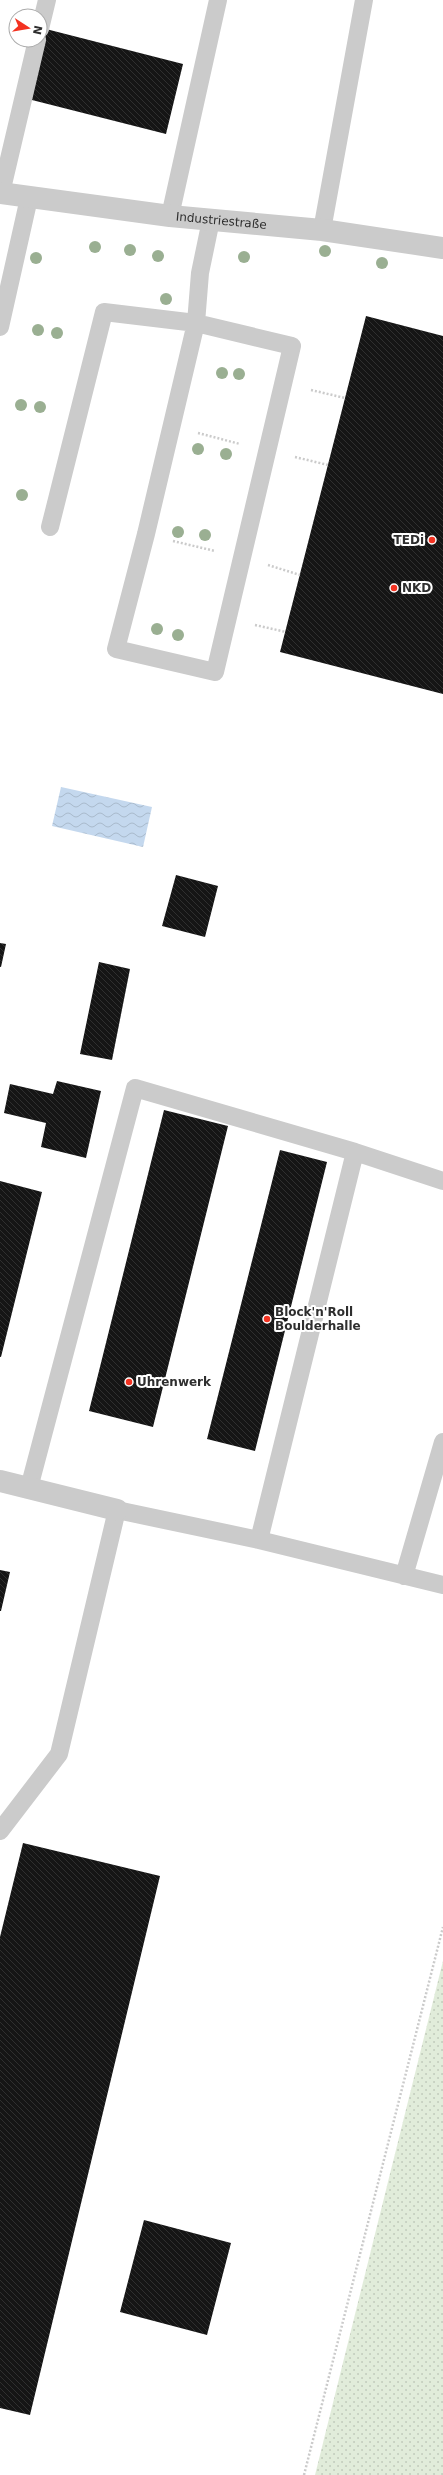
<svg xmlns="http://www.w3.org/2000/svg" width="443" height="2475" viewBox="0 0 443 2475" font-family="'DejaVu Sans',sans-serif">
<defs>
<pattern id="grass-dots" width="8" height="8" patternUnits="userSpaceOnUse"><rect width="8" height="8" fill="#e1ecda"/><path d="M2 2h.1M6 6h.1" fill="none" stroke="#c1cbbb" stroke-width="1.8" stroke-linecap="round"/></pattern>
<pattern id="water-waves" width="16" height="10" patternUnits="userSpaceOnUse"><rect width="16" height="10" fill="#c4d8ee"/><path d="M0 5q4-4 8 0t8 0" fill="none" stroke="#a9bacc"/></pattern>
<pattern id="building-back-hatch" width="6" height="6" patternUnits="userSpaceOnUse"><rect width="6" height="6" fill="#151515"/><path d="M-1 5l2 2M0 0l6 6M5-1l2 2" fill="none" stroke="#2f2f2f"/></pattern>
</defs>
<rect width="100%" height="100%" fill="#fff"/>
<path fill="url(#grass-dots)" d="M443,1961V2475H315Z"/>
<path fill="url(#water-waves)" d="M61,787L152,807L143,847L52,826Z"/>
<path fill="url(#building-back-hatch)" d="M46,29L183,64L166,134L28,99Z
M366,316L443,336V694L280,652Z
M176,875L218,886L205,937L162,926Z
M0,943L6,944L1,967H0Z
M99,962L130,969L112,1060L80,1054Z
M57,1081L101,1091L86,1158L41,1147L46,1123L4,1113L10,1084L53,1094Z
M164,1110L228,1126L153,1427L89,1411Z
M280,1150L327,1162L255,1451L207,1439Z
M0,1181L42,1192L1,1357H0Z
M0,1570L10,1572L1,1611H0Z
M23,1843L160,1876L30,2415L0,2408V1937Z
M144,2220L231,2243L207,2335L120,2312Z"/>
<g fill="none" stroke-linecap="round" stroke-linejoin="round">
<path stroke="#cbcbcb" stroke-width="2.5" stroke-dasharray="2 2" stroke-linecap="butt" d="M311,390L345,398
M198,433L240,444
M295,457L328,465
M173,541L215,551
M268,565L300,575
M255,625L286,632
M304,2475L443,1927"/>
<path stroke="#cbcbcb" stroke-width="18" d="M40,29L47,0
M1,193L37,40
M170,216L218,0
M322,230L364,0
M0,327L29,198
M50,527L104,312L196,323L292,346L215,672L116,649L146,534L196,323L200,273L211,220
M29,1488L135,1088L355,1152L443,1181
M259,1540L355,1152
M404,1576L443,1442
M0,1831L59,1754L117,1510L259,1540L443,1585"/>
<g stroke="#cbcbcb" stroke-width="22">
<path id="s1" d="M0,193L170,216L322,230L443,248"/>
<path d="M0,1481L117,1510"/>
</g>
</g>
<g fill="#9aaf92">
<circle cx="95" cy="247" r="6"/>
<circle cx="130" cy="250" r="6"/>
<circle cx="325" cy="251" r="6"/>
<circle cx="158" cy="256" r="6"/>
<circle cx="244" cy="257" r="6"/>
<circle cx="36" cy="258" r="6"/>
<circle cx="382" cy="263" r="6"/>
<circle cx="166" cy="299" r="6"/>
<circle cx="38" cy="330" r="6"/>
<circle cx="57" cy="333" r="6"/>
<circle cx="222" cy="373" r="6"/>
<circle cx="239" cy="374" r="6"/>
<circle cx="21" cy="405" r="6"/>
<circle cx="40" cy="407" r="6"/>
<circle cx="198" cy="449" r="6"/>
<circle cx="226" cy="454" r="6"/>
<circle cx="22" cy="495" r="6"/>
<circle cx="178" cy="532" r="6"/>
<circle cx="205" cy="535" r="6"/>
<circle cx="157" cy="629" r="6"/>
<circle cx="178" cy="635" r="6"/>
</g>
<g fill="#f33221" stroke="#fff" stroke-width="1.5">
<circle cx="432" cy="540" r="4"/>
<circle cx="394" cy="588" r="4"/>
<circle cx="267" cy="1319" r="4"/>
<circle cx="129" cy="1382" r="4"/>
</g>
<g text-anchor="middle" stroke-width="4" stroke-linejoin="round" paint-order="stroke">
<g font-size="12" fill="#2e2e2e" stroke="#fff">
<text dy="4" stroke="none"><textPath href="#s1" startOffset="223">Industriestraße</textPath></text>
</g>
<g font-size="12" font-weight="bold" fill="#2e2e2e" stroke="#fff" text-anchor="start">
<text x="424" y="544" text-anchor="end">TEDi</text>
<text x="402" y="592">NKD</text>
<text x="275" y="1316">Block'n'Roll<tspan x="275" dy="14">Boulderhalle</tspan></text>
<text x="137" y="1386">Uhrenwerk</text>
</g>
</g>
<g transform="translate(28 28) rotate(102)"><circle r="19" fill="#ffffff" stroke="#ababab"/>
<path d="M0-3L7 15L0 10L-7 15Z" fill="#f33221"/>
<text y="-6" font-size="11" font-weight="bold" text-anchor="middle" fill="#2e2e2e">N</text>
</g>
</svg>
